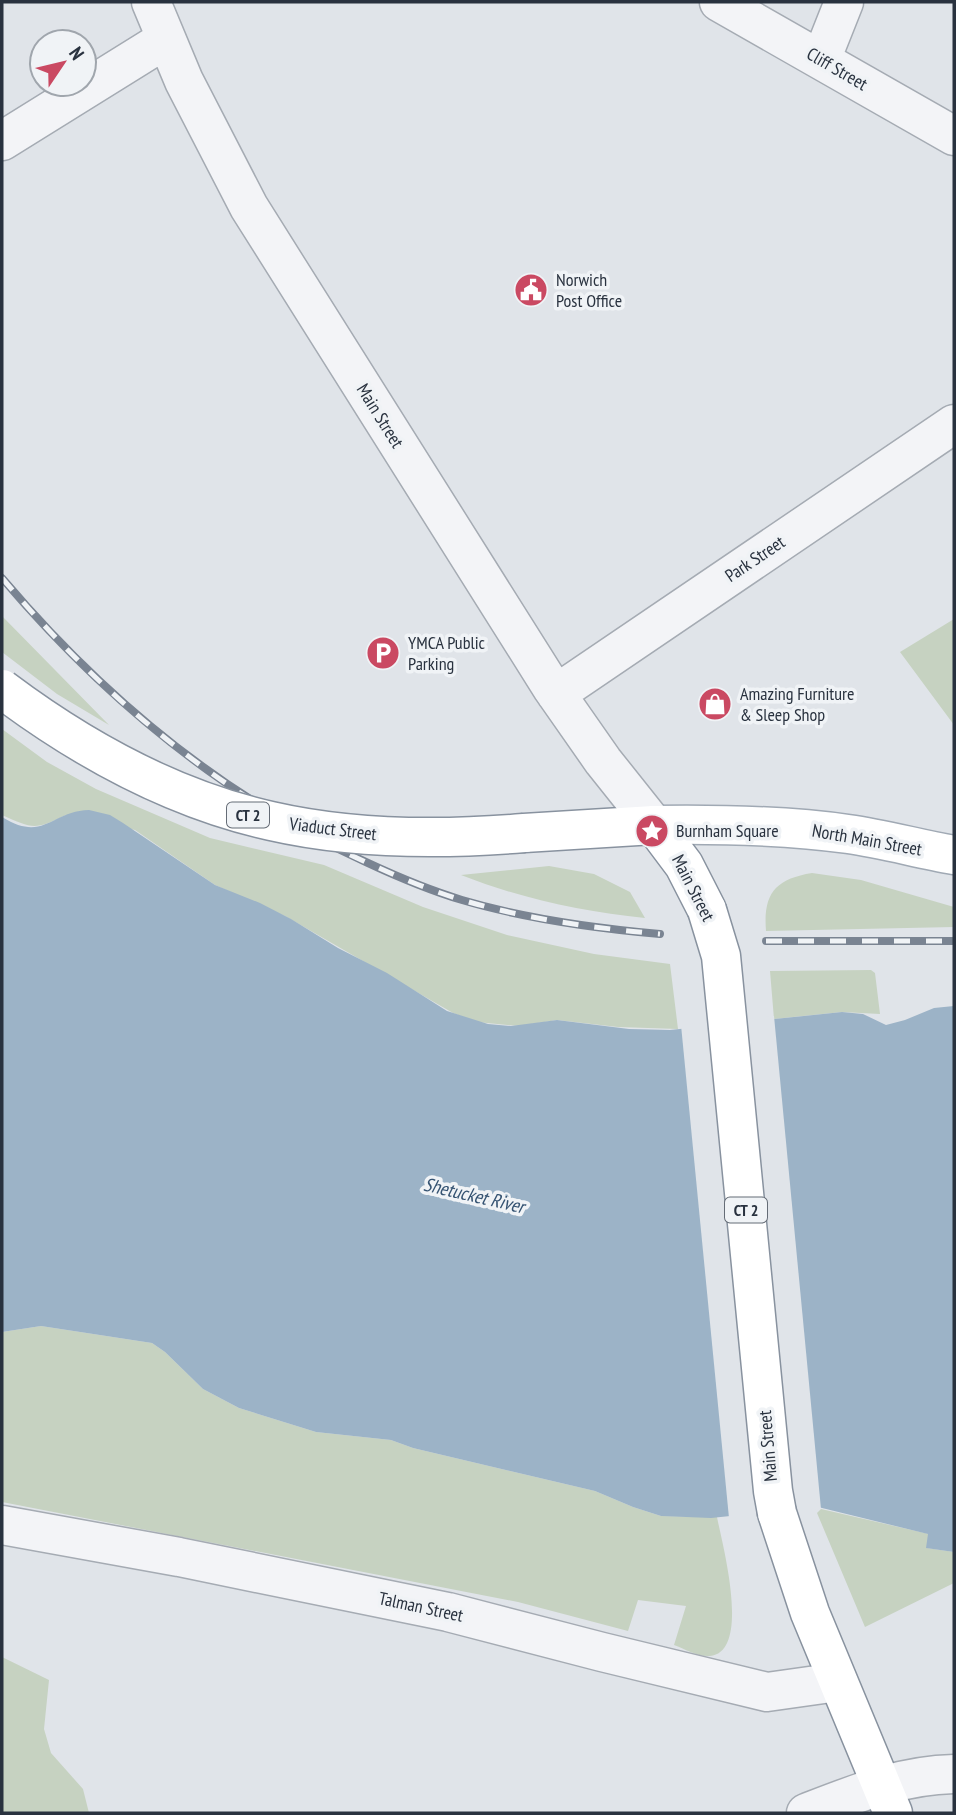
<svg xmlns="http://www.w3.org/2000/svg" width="956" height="1815" viewBox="0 0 956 1815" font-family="'PT Sans Narrow',sans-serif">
<rect width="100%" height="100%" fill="#e0e4e9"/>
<path fill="#c6d2c1" d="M2,616L109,725L57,694L2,652Z
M954,619V725L900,652Z
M2,729L47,762L96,789L210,838L324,865L423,907L507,935L594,954L670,964L678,1029L618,1027L557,1020L519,1026L477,1022L453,1013L285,916L215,885L135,830L66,815C35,830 33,829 2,815Z
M549,866L594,874L630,892L645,918C583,912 519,898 461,875Z
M812,873L861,880L954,907V927L766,931C763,894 775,879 812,873Z
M871,970L875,973L880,1014L842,1012L774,1019L770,971Z
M41,1326L152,1343L165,1352L203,1389L239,1408L316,1432L391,1440L413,1448L595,1491L633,1507L661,1516L717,1517C722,1543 752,1652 710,1656C698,1657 685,1649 674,1645L686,1606L638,1600L628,1631L518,1602L2,1502V1332Z
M821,1509L929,1534L927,1548L954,1552V1583L865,1627L817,1513Z
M2,1657L49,1680L44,1729L51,1753L83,1789L89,1813H2Z"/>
<path fill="#9cb3c7" d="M89,810L110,815L123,823L215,885L260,903L291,919L338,948L387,973L447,1011L488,1024L511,1026L557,1020L629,1029L670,1030L842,1012L863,1014L886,1025L905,1020L934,1008L954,1006V1552L926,1548L928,1534L818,1507L711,1518L661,1516L633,1507L595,1491L413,1448L391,1440L316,1432L239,1408L203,1389L165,1352L152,1343L41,1326L2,1332V817C44,843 51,811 89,810Z"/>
<path fill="#e0e4e9" d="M774,1016L821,1509L729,1518L681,1025Z"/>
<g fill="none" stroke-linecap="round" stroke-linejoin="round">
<defs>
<path id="minor" d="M151,2L184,81L249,207L552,688L603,761L654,825
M719,2L954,136
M821,60L844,2
M2,141L166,39
M556,694L954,424
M2,1525L179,1557L448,1612L602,1652L767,1692L838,1682
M806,1813C855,1794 901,1775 954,1774"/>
<path id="major" d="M654,825C719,824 784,825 848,834C884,839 919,849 954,855"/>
<path id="highway" d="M524,833L654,825L684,865L707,910
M777,1513L810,1613L893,1813"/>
</defs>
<use href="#minor" stroke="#a5abb3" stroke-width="41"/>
<use href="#major" stroke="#a0a9b4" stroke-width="41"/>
<use href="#highway" stroke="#88929f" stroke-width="41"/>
<use href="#minor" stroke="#f3f4f7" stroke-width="38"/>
<use href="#major" stroke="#fff" stroke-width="38"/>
<use href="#highway" stroke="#fff" stroke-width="38"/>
<defs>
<path id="rail" d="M2,578C104,698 223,798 368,863C398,877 429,890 462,900C526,919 593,928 660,934
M766,941H954"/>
</defs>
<use href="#rail" stroke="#7a8492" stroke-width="8"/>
<use href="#rail" stroke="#f0f3f6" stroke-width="5" stroke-dasharray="16" stroke-linecap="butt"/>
<defs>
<path id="highway-bridge" d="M2,689C82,749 172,799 271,821C354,840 440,840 524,833
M707,910L721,956L773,1491L777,1513"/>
</defs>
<use href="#highway-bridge" stroke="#88929f" stroke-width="41" stroke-linecap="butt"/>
<use href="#highway-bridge" stroke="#fff" stroke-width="38"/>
</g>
<defs>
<symbol id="civic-disc" viewBox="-11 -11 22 22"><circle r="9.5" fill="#ca4962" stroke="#f0f3f6"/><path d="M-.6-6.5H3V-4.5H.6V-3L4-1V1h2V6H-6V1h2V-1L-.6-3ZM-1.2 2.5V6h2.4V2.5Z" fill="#fff"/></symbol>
<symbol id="parking-disc" viewBox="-11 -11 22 22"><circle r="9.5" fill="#ca4962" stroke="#f0f3f6"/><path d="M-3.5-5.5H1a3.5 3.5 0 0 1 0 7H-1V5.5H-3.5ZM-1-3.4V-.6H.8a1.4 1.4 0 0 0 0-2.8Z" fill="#fff"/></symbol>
<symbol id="shop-disc" viewBox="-11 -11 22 22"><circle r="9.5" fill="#ca4962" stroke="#f0f3f6"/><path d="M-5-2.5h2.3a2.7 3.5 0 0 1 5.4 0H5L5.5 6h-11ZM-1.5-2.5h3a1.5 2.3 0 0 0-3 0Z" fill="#fff"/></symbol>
<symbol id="sight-disc" viewBox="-11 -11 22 22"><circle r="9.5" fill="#ca4962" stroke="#f0f3f6"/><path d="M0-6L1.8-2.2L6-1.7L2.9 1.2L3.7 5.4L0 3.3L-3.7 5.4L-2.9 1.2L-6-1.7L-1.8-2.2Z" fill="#fff"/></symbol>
</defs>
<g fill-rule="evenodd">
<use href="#civic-disc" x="512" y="271" width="38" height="38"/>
<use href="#parking-disc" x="364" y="634" width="38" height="38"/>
<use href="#shop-disc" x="696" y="685" width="38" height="38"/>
<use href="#sight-disc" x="633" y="812" width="38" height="38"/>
</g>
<g text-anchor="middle" stroke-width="7" stroke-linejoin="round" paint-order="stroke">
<g fill="#f0f3f6" stroke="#656c76" stroke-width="2">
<rect x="227" y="802.5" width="42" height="25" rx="5"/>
<rect x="725" y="1197.5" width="42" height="25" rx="5"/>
</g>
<g font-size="16" font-weight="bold" fill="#29323f">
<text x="248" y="821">CT 2</text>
<text x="746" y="1216">CT 2</text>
</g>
<g font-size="18" fill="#29323f" stroke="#f0f3f6">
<text transform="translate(837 69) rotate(30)" y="6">Cliff Street</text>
<text transform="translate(380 416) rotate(58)" y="6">Main Street</text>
<text transform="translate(755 559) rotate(-34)" y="6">Park Street</text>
<text transform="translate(333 829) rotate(7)" y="6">Viaduct Street</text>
<text transform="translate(867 840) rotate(10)" y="6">North Main Street</text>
<text transform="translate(693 888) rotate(63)" y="6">Main Street</text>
<text transform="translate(768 1446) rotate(-95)" y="6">Main Street</text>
<text transform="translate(421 1607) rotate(12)" y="6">Talman Street</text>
</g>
<g font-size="18" fill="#29323f" stroke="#f0f3f6" text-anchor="start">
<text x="556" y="286">Norwich<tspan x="556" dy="21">Post Office</tspan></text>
<text x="408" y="649">YMCA Public<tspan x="408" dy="21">Parking</tspan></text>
<text x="740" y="700">Amazing Furniture<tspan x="740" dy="21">&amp; Sleep Shop</tspan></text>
<text x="676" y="837">Burnham Square</text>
</g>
<g font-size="19" font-style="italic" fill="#355372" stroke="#f0f3f6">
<text transform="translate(474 1195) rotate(13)" y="7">Shetucket River</text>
</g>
</g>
<rect width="956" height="1815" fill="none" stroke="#29323f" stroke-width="7"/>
<g transform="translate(63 63) rotate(55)"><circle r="33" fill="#f0f3f6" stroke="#a0a6ad" stroke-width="2"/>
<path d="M0-5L12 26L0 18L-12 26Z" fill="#ca4962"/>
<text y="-10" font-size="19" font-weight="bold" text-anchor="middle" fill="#29323f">N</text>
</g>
</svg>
